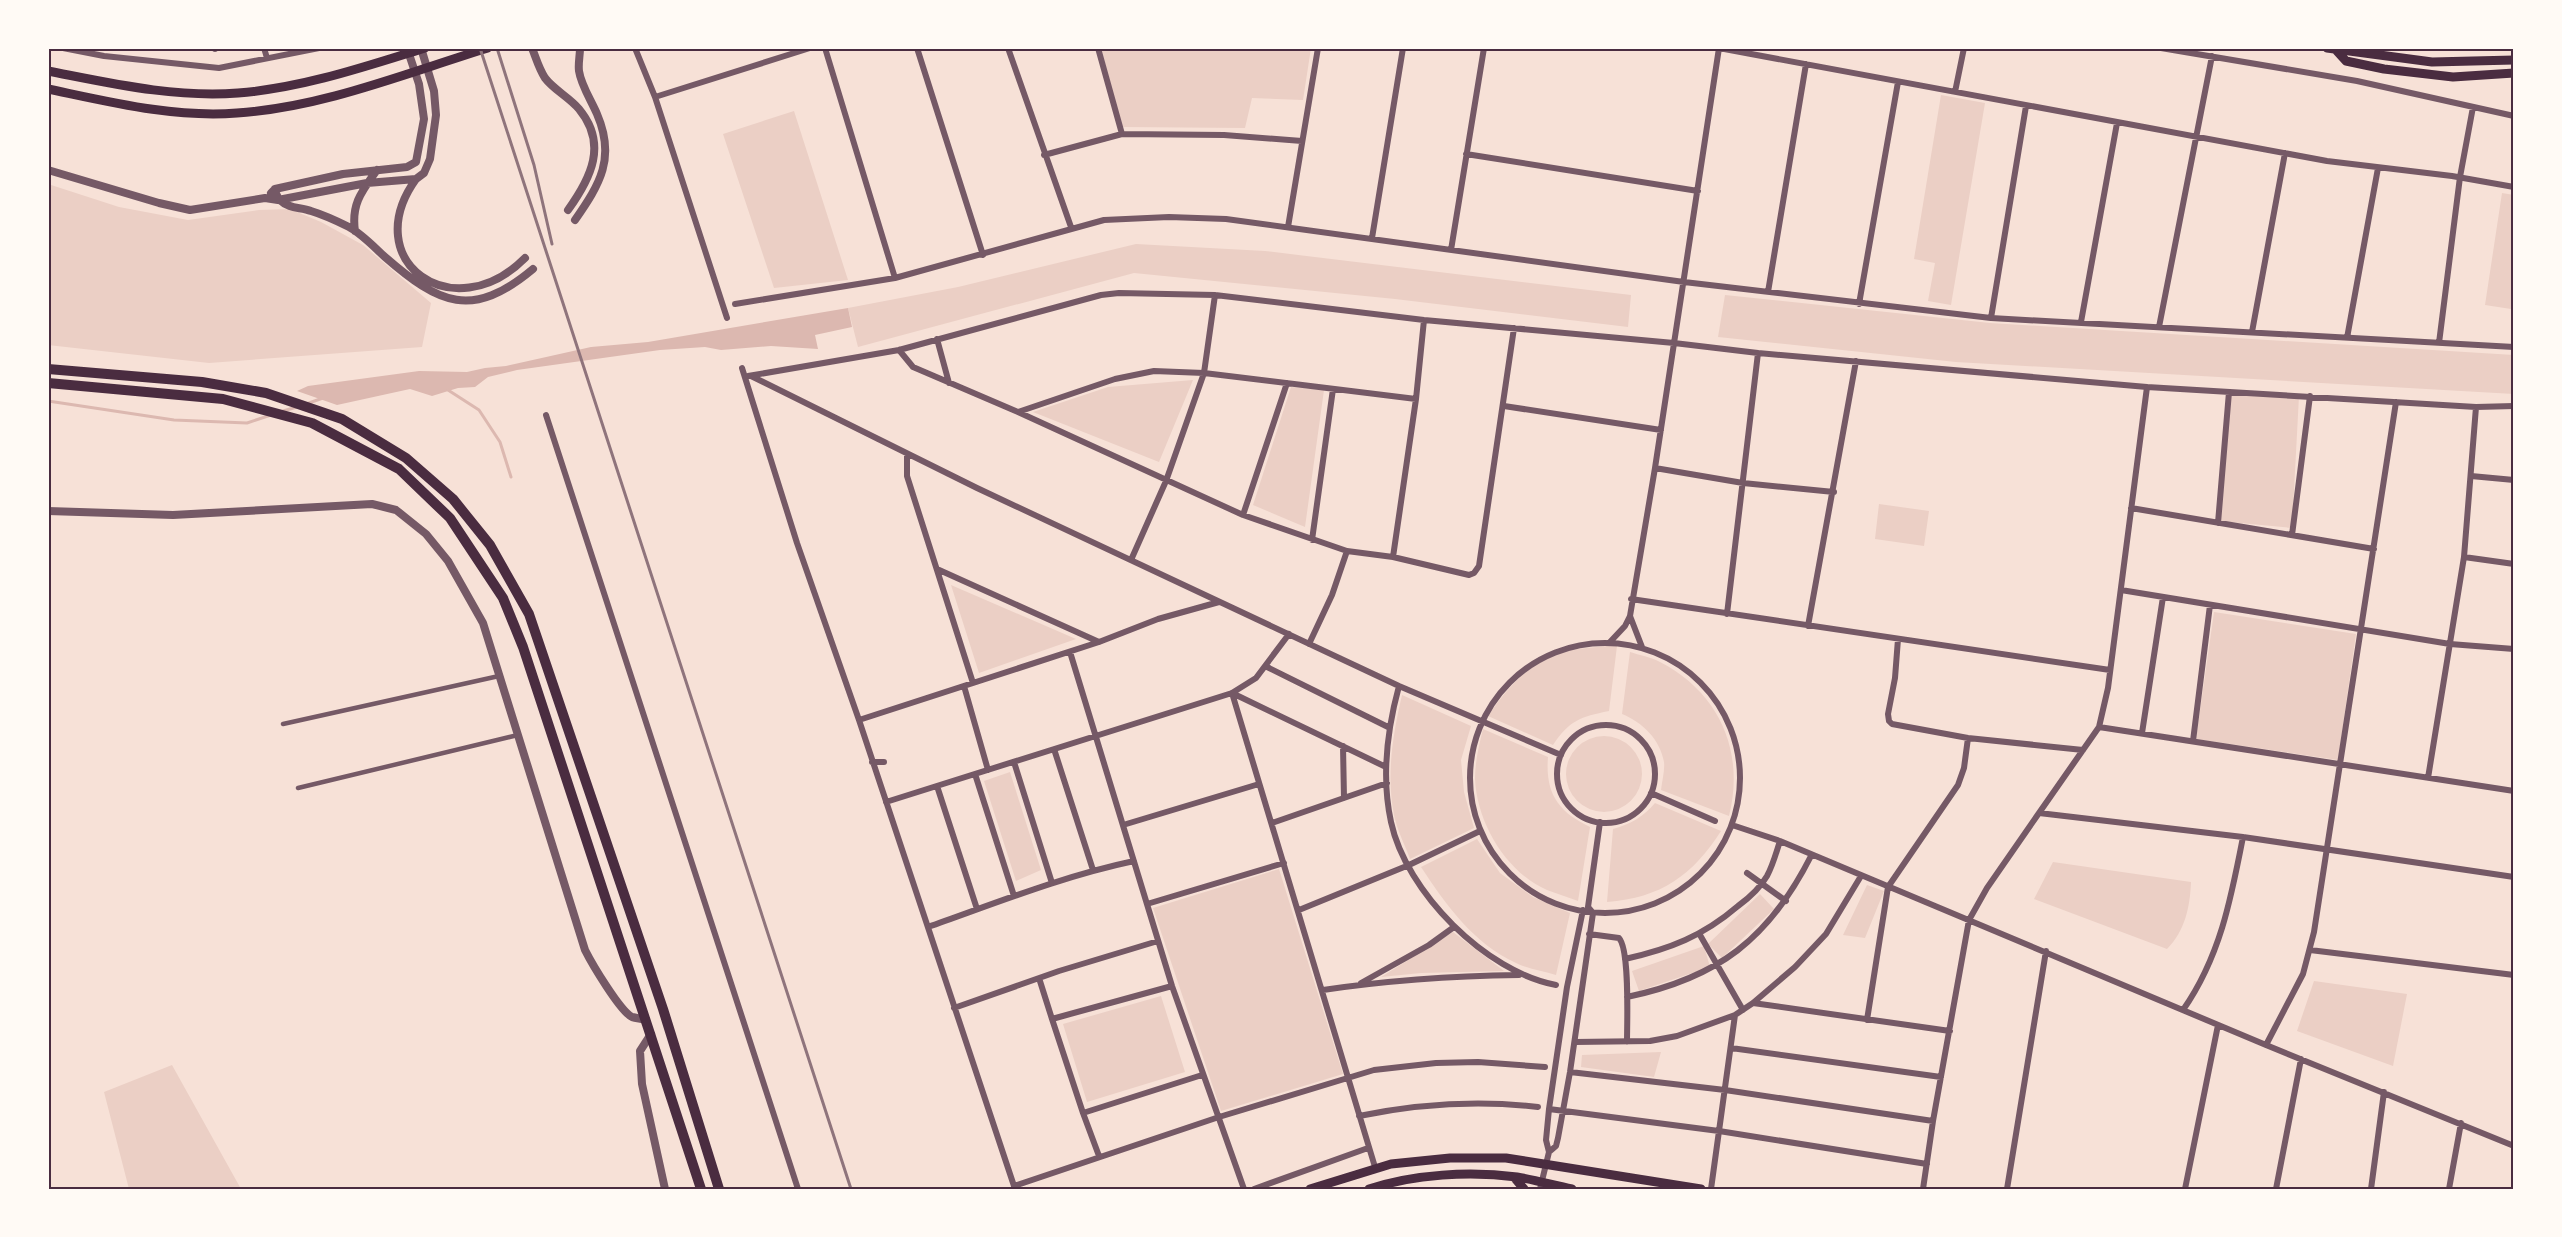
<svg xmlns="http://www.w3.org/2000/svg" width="2562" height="1237" viewBox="0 0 2562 1237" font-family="'Roboto Condensed',sans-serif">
<rect width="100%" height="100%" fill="#f7e1d7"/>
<path fill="#ebcfc5" d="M1101,48H1311L1303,100L1252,98L1245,128L1122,127Z
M1941,95L1985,103L1951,305L1928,301L1935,263L1914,259Z
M794,111L848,280L774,288L723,134Z
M48,184L119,207L188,220L259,210L290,209L321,222L363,245L431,303L422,347L209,363L48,345Z
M2502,193L2514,195V292L2511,309L2485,305Z
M1136,244L1265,251L1631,295L1628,327L1395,299L1134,273L858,347L848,308L958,287Z
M1725,295L1990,323L2514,355V394L1956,362L1718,337Z
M1193,380L1159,462L1033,412L1108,387Z
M1291,387L1324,390L1305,527L1253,505Z
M2230,393L2299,396L2292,528L2219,521Z
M1879,504L1929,511L1924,546L1875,539Z
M951,585L1076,639L979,673Z
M2214,612L2356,634L2338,760L2196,739Z
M1606,646H1617L1609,711C1580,717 1570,720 1553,745L1488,716C1507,688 1527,665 1560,653C1574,648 1591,648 1606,646Z
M1630,652C1639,655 1651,657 1660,662C1720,693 1745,752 1729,816L1661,790C1662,781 1665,770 1664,762C1660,739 1642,722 1622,714Z
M1402,695L1471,726L1461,760L1464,792L1474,828L1410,859C1405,845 1397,830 1394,815C1386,774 1393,734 1402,695Z
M1483,729L1548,757C1545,793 1558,812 1590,827L1578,901C1568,897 1557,894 1547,890C1506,872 1477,823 1475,779C1475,762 1479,745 1483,729Z
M1566 774a38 38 0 1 1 76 0a38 38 0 1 1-76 0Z
M1010,772L1041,870L1016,881L984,781Z
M1655,803L1721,831C1693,875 1661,898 1607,902L1613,829C1631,824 1643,817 1655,803Z
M1477,839L1500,873L1533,897L1570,913L1556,975C1543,971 1528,969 1516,963C1473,943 1446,905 1421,867Z
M2053,862L2191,882C2190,907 2185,931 2167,949L2034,899Z
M1279,869L1343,1074L1221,1111L1153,908Z
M1867,885L1884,891L1865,938L1843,935Z
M1760,894L1774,909L1722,958L1708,944Z
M1453,932L1504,971L1421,973L1381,977Z
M1704,946L1710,967L1639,991L1632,971Z
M2314,981L2407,994L2393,1066L2297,1031Z
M1161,996L1185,1072L1087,1102L1063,1024Z
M1661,1052L1654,1077L1581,1067L1582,1055Z
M172,1065L241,1189H129L104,1092Z"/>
<path fill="#dcb8b0" d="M848,308L852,327L815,335L818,349L771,346L721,350L705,347L660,350L517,370L488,377L475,387L458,388L432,396L410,389L337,405L297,391L308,386L419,371L467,372L485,368L506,366L591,347L648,342Z"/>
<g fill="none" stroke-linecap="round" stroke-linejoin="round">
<path stroke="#dcb8b0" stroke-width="3" d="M448,390L479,410L500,442L511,477
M48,401L174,420L247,423L271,415
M306,404L323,398
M283,411L297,407"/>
<path stroke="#755966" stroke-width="4.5" d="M283,724L499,676
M298,788L518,735"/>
<path stroke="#755966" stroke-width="6" d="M63,48L104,56L219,68L319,48
M215,48V49
M264,48L267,58
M635,48L655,97L727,318
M825,48L895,278
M917,48L983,255
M1008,48L1071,227
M1719,48L2327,161L2452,176L2514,187
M2161,48L2357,81L2514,116
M1955,92L1964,48
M655,97L810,48
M1122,134L1224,135L1302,141
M1466,154L1698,191
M1044,155L1122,134L1098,48
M1288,227L1318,48
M1372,238L1403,48
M1451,250L1484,48
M1768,292L1806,64
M735,304L895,278L1104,220L1169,217L1226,219L1684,282L1991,318L2514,347
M1859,304L1898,82
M1991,318L2026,106
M2081,322L2117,123
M2159,327L2212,56
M2252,332L2285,153
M2347,338L2378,168
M937,339L949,383
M2439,343L2460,177L2473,107
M899,350L913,367L1018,412L1243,515L1347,551L1393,557L1469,575L1474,573L1479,566L1514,328
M742,368L797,543L859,720L1015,1189
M748,376L899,350L1101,295L1119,293L1215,295L1424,320L1674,343L1758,353L2147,387L2476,407L2514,406
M751,376L977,488L1399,686L1561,755
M1504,406L1661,430
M1018,412L1115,379L1154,371L1204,373L1416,399
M546,415L798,1189
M907,454V476L973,683
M1655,468L1743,483L1834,492
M2471,476L2514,480
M2131,508L2374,549
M1243,515L1287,383
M2218,523L2229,392
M2292,535L2310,396
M1312,540L1333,389
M1393,557L1416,399L1424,320
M2464,557L2514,564
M1131,560L1166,481L1204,373L1215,295
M937,569L1099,642
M2121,590L2450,644L2514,649
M1631,599L2110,670
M1727,614L1758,353
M1630,616L1642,647
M1808,626L1856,361
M1898,639L1895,678L1888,714L1889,721L1892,724L1968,738L2083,750
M1610,642L1625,626L1630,616L1655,468L1719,48
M1470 778a135 135 0 1 1 270 0a135 135 0 1 1-270 0Z
M1309,644L1332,595L1347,551
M1070,652L1172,986L1244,1189
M1265,666L1388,727
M964,686L988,770
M1399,686C1387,730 1381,776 1391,822C1406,892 1486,972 1556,985
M1232,693L1375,1167
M1232,693L1386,767
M859,720L1099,642L1158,619L1219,602
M1557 774a49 49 0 1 1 98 0a49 49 0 1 1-98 0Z
M2099,727L2514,791
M2142,733L2163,597
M2193,741L2210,605
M1343,746L1344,798
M1054,749L1093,870
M872,762H884
M1014,762L1052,883
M975,774L1014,896
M2428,778L2464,557L2476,407
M937,786L977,909
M1651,793L1715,821
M886,802L1232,693L1256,678L1289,634
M2039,813L2099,727L2108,688L2147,387
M1272,823L1387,783
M1123,825L1259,784
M1732,825L1780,841L2266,1045L2514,1146
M1747,873L1786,901
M1147,904L1284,863
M1299,910L1409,865L1480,831
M928,927C996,903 1063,876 1134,861
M1589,934L1619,938C1630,950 1627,1023 1627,1042
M1700,935L1743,1010
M2310,950L2514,975
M1625,959C1670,949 1703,936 1738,906C1749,898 1760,888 1767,876C1773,865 1776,853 1780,841
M1039,978L1052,1019
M1361,983L1429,945L1454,927
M1172,986L1052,1019L1083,1113L1202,1075
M1323,990C1390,980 1452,976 1519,975
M1627,997C1718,978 1769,939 1811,856
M1753,1003L1950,1031
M954,1008L1059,971L1158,941
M2183,1010C2220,957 2231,899 2243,837
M1867,1020L1888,887L1958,785L1964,768L1968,738
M1575,1042L1650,1041L1677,1036L1735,1015L1753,1003L1795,967L1826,934L1861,876
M2266,1045L2303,974L2314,932L2396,402
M1731,1048L1941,1077
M1570,1072L1725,1090L1933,1121
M1549,1109L1719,1131L1927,1164
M1083,1113L1099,1156
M1359,1116C1418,1104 1478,1100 1538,1107
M1549,1152L1546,1140L1549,1109L1567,987L1583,910
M1014,1186L1219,1117L1374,1070L1436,1063L1478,1062L1545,1067
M1254,1189L1368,1148
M1540,1189L1549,1152L1556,1146L1558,1138L1570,1072L1593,913L1588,907L1600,822
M1711,1189L1735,1015
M1923,1189L1933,1121L1969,920L1987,888L2039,813L2243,837L2514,877
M2007,1189L2046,951
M2185,1189L2218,1025
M2276,1189L2301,1059
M2371,1189L2384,1092
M2449,1189L2461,1123"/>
<path stroke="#755966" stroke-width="8" d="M532,48C536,58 539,69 545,78C554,90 569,97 579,109C608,144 591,178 568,210
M48,170L159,203L190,210L265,198L278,200L367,183L416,179L424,173L430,159L436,115L434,91L421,48
M416,179C357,261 453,330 525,258
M275,189C276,194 277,198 281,201C289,209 301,207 311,211C324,215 337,221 349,227C362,234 374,247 385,257C439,304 472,320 533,269
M271,193L275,189L343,174L407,167L416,162L424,119L419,84L407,48
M575,220C600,184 616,158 597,114C591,100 581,85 579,71C578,63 580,56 580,48
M355,231C351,204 362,191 377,170
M48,511L173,515L372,504L396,510L426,534L448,561L483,623L585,950C592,964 620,1011 632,1017C636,1018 642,1019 646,1020
M651,1034L640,1051L642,1084L665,1189"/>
<path stroke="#4a2c40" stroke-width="9" d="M2327,48L2432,62L2514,60
M2336,50L2346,61L2384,69L2453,77L2514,73
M48,71C110,83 174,98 238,93C302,88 364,67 425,48
M48,89C110,102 174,118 237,113C324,107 406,73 488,48
M1514,1177L1524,1189
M1310,1189L1391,1164L1450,1158H1506L1701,1189
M1369,1189C1414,1174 1470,1171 1517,1177C1535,1180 1553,1185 1572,1189"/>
<path stroke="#4a2c40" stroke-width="10" d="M48,369L202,382L266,393L342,419L406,458L453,499L490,545L529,614L663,1009L719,1189
M48,383L223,399L312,423L399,469L450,518L503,598L523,647L701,1189"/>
<path stroke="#8f747c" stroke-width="3" d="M480,48L851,1189
M497,48L534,165L552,244"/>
</g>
<rect width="2562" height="1237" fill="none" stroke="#fffaf5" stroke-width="99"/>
<rect x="50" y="50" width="2462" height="1138" fill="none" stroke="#4a2c40" stroke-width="2"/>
</svg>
